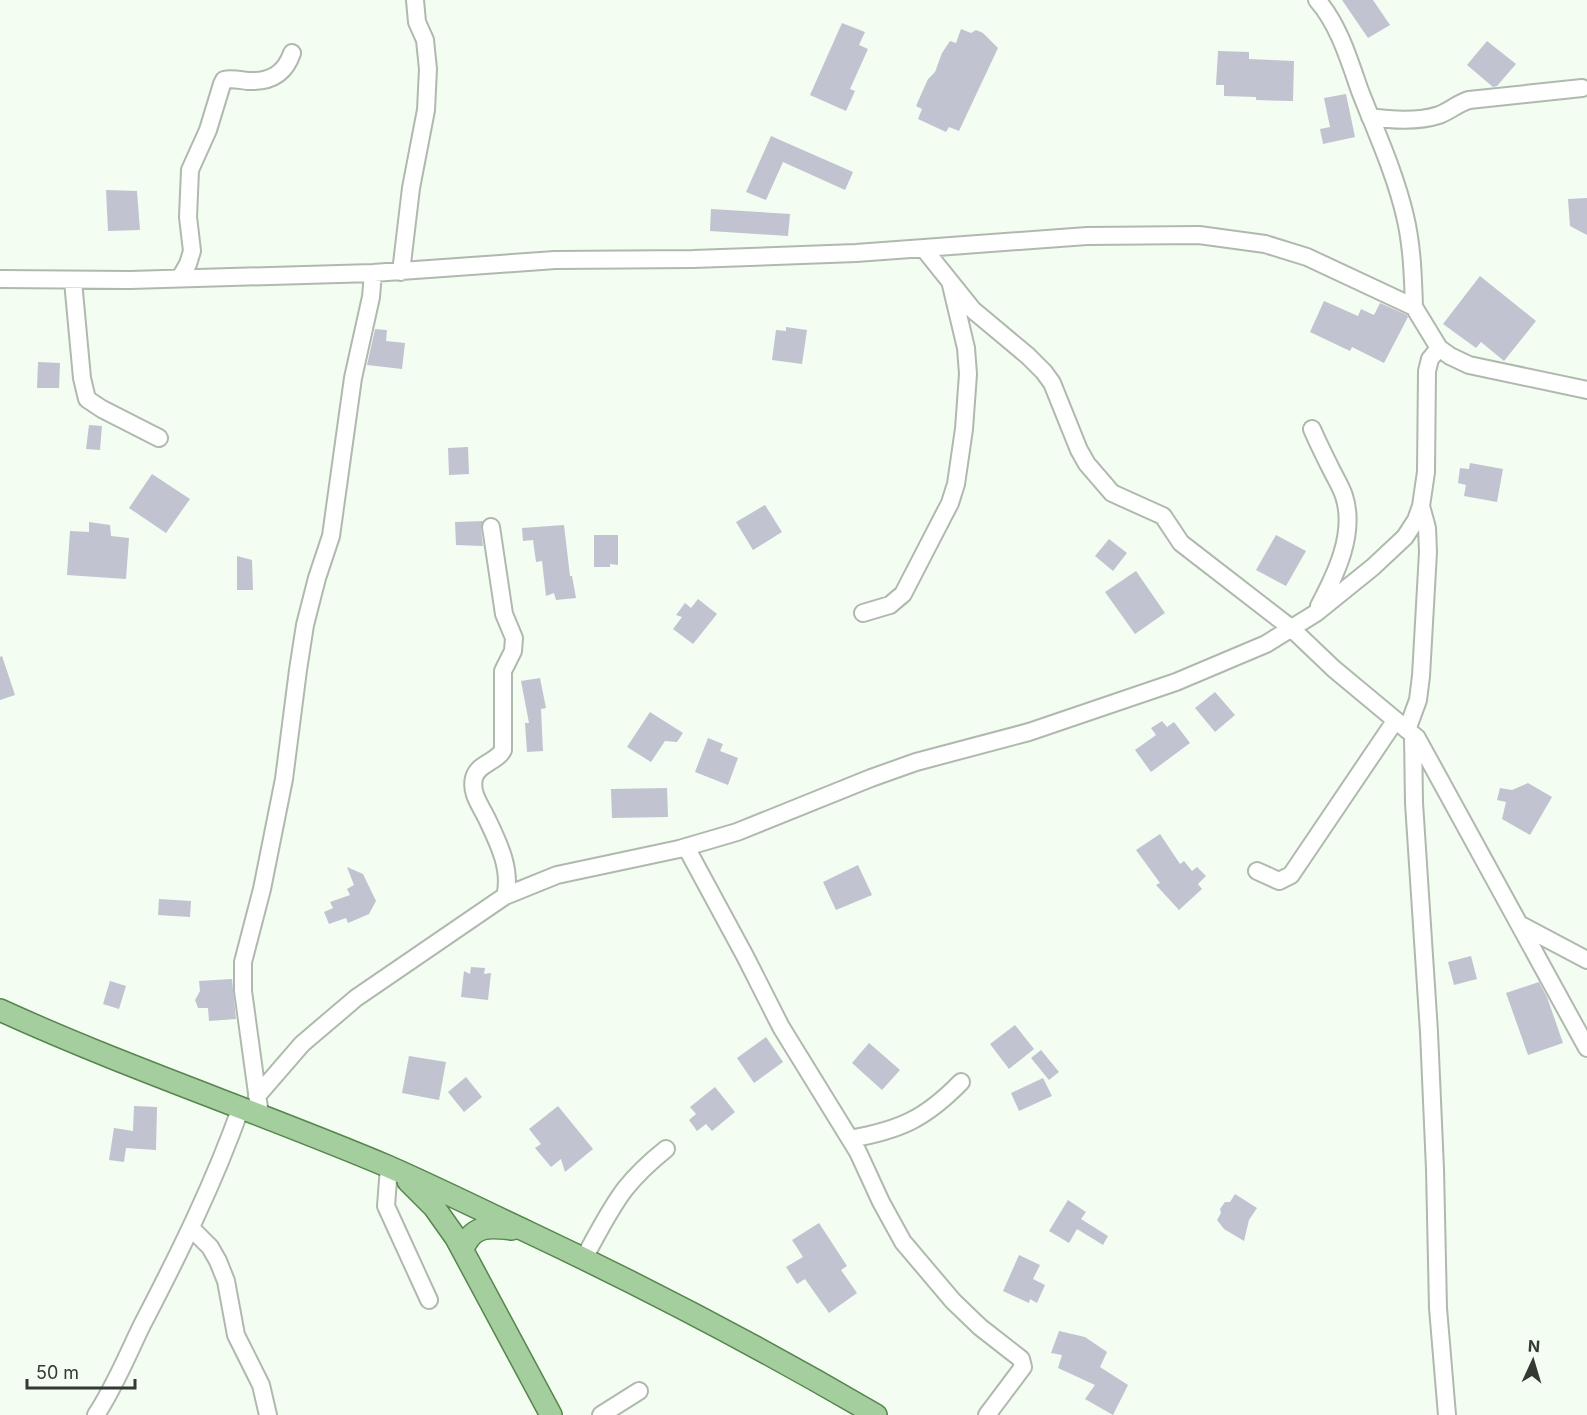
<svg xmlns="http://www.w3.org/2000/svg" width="1587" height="1415" viewBox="0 0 1587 1415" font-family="Inter,sans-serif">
<rect width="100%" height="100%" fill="#f3fdf2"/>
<path fill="#c1c3d0" d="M1342,0H1373L1390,25L1368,38Z
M842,23L865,32L859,45L868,49L850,89L855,91L846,111L810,95Z
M961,29L971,33L976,30L983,33L998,48L959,131L949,127L946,132L918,119L922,109L916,106L928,79L935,72L942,53L950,41L956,43Z
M1487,41L1516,64L1497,86L1493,87L1467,65Z
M1218,51L1249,52V59L1294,61L1293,101L1256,100V97L1224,96V85H1216Z
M1346,94L1355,137L1323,144L1320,129L1330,127L1324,98Z
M771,136L853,172L845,190L783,162L766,200L746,192Z
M106,190L137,191L140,230L108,231Z
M1587,198V235L1570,226L1568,199Z
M711,209L790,214L788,236L710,231Z
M1480,276L1536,321L1504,361L1481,342L1476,348L1443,324Z
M1324,301L1358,316L1361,309L1374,315L1380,303L1407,315L1408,317L1384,363L1352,347L1350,351L1310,332Z
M786,327L807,330L802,364L772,360L776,330L786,331Z
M375,329L387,330L386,341L405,343L402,369L367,365Z
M38,362L60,363L59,388H37Z
M89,425L102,426L100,450L86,449Z
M468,447L469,474L449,475L448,448Z
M1470,463L1503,469L1497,502L1464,496L1466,485L1458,483L1460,468L1469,469Z
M152,474L190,499L166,533L129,508Z
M765,505L782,532L753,550L736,522Z
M483,521L481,528L483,546L456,545L455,522Z
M89,522L110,525L111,536L129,538L126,579L67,575L70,531L89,532Z
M564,525L570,576H572L576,598L556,600L554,593L546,596L542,561L536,562L533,540L523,541L522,528Z
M594,535H618V565L610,564V567H594Z
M1276,535L1306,551L1286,586L1256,570Z
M1109,539L1127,553L1113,571L1095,556Z
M237,556L252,560L253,590H237Z
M1136,571L1165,613L1135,634L1105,592Z
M698,599L717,614L693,644L673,629L682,617L676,615L685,603L691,608Z
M2,656L15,695L0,700V657Z
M540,678L546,708L541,709L543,751L527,752L525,723H529L521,681Z
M1215,692L1235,715L1215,732L1195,708Z
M650,712L683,733L677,742L665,741L651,762L627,747Z
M1162,721L1167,727L1174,722L1190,743L1151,772L1135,750L1156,735L1151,728Z
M708,738L723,744L720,751L738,758L728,785L695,772Z
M1528,783L1552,797L1530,835L1502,819L1506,802L1497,800L1500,788L1512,790Z
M667,788L668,817L612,818L611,789Z
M1160,834L1180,864L1184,861L1192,871L1197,867L1206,876L1198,884L1202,889L1179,910L1156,885L1160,883L1136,850Z
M858,865L872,895L836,910L823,882Z
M347,867L363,874L376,901L369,914L348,923L346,918L329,924L324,912L333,908L330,902L350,895L347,889L354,885Z
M159,899L191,901L190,917L158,915Z
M1471,956L1477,979L1454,985L1448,962Z
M471,967L485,968L484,974L491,973L488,1000L461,997L464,971L470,974Z
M232,979L236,1019L209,1021L208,1008H198L195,1000L200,991L199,981Z
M110,981L126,986L119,1009L103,1004Z
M1539,982L1547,997L1563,1043L1528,1055L1506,993Z
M1015,1025L1034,1049L1009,1069L990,1044Z
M766,1037L783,1062L754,1083L737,1058Z
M869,1043L900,1070L882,1090L852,1063Z
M1041,1050L1059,1072L1049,1080L1031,1058Z
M409,1056L446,1062L439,1100L402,1093Z
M466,1077L482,1097L464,1112L448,1092Z
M1043,1078L1052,1096L1019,1111L1011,1093Z
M715,1087L735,1112L712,1131L706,1124L697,1131L689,1120L696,1114L690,1107Z
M134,1106L157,1107L156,1150L126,1148L124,1162L109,1160L114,1128L133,1131Z
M558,1106L593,1149L565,1172L561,1159L551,1167L535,1148L541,1144L529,1129Z
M1235,1194L1257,1208L1249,1220L1244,1241L1224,1229L1217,1220L1221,1213L1220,1209L1225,1202H1230Z
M1068,1200L1086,1212L1081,1219L1108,1236L1103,1245L1077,1229L1069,1243L1049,1231Z
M819,1223L847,1266L841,1270L857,1293L829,1313L805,1279L797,1284L786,1267L803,1257L792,1240Z
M1019,1255L1040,1265L1033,1279L1045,1285L1037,1303L1030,1299L1029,1303L1003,1291Z
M1059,1331L1085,1337L1107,1352L1100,1367L1128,1385L1113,1415L1085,1399L1095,1385L1058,1368L1062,1355L1051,1353Z"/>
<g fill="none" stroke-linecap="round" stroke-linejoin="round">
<defs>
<path id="minor" d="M1317,0C1339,25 1349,60 1360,91C1376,132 1395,173 1405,216C1412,245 1413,276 1414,307
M1370,117C1391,120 1418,122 1439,115C1450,111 1458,103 1469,100L1582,88
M924,249L973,310L1028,356L1044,372L1052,383L1079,450L1087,464L1112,493L1163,516L1181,543L1291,628L1334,669L1417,738L1587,1048
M401,272L411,188L426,110L428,69L425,40L417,22L415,0
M180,278L188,264L192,251L188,217L190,170L208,130L222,84L224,80C231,78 239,80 248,81C270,82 285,74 292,53
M0,279L130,280L373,273L555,260L693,259L856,253L1087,236L1199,235L1265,244L1307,257L1414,307L1439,348L1450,356L1469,365L1587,390
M73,281L82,378L87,399L102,409L159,438
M1312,429C1318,443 1325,457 1332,471C1336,479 1341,487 1344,496C1356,533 1336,574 1319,606
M863,613L890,605L903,594L950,503L956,484L964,429L968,374L966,348L951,285
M1407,730L1418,700L1421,676L1428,552L1427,528L1421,506
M1413,735L1414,803L1429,1032L1435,1169L1438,1308L1447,1415
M686,847L745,956L781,1027L858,1152L881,1202L903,1242L953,1301L980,1327L1021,1359L1023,1367L987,1415
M1257,871L1279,881L1291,875L1395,721
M505,896L557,875L679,849L737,832L871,778L916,762L1029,732L1176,682L1266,644L1316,613L1373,567L1405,537L1416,520L1421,506L1426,472L1427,371L1430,359L1439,348
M1521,925L1587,960
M257,1096L302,1044L356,998L505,896C512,871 499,844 488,821C482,807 470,794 474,778C478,763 497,762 503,750V671L513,651L514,638L504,614L491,527
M260,1115L243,991V962L262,889L284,779L298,670L305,625L317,578L331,536L353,378L371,297L373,273
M850,1139C900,1130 925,1119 961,1082
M389,1167L386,1206L429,1300
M191,1228L210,1247L218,1261L226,1281L236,1335L261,1385L268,1415
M584,1258C597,1235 609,1210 625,1189C637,1174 651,1161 666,1149
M96,1415C115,1386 127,1356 142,1325C179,1254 214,1183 241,1107
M601,1415L639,1391"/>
<path id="major" d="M0,1010C127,1068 259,1112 387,1166C435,1187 481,1210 528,1232C647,1288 763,1349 876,1415
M408,1181L434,1207L456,1238L551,1415
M466,1243C476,1224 493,1227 512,1229"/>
</defs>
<use href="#minor" stroke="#b0b9ae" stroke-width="20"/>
<use href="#major" stroke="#56854d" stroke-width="24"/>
<use href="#minor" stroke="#fff" stroke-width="16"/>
<use href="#major" stroke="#a4ce9d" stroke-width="21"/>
</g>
<g transform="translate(1533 1361) rotate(4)" stroke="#f3fdf2" stroke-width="4.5" paint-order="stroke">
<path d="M0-4.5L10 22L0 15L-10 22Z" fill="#353934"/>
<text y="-9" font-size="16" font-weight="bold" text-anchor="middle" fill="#353934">N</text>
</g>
<path d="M27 1379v9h108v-9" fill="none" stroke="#353934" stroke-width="3"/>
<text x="36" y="1379" font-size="18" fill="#353934" stroke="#f3fdf2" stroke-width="4.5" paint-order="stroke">50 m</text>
</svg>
